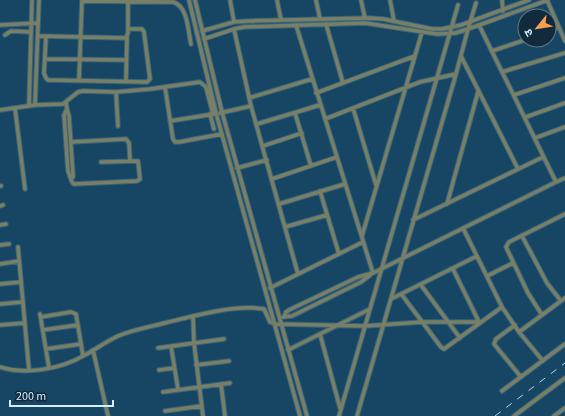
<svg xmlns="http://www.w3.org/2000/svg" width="565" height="416" viewBox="0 0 565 416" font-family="'Source Sans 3','Noto Sans Devanagari',sans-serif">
<rect width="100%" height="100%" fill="#164663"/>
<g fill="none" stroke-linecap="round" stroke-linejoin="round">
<defs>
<path id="minor" d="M189,0L216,113L300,416
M195,0L222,112L307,416
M230,0L234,22
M277,0L281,20
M316,0L320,19
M361,0L365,18
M390,0L394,21
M502,0L503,11
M547,0L565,41
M82,1L173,2C188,6 188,31 191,44
M326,24L343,83
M0,25L38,23
M296,25L373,273
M479,25L502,72L565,53
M234,29L251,106L298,274
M202,31L234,22L248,21L370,18L383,19L432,29H442L461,25L529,0
M549,31L559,27
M5,35L11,31L31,32
M38,36L126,38L128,33V2
M46,36L44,73L46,78L48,80L147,82L150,79L144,32L142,29H128
M204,39L234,29L244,27L365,23L437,34L455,33L468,29L548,0
M492,51L525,40
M461,56L518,169
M45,59L126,60
M502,72C521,109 538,146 556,182L565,178
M79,80L82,0
M126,81L127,37
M165,87L173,139L175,142H179L222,134
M116,92L118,126
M316,93L415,56
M514,95L565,78
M249,98L312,79
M66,102L67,109L69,116L73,175V177L71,178
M35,105L39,0
M29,106L32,0
M15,108L25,189
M353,108L376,185
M67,109L64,115L68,171L72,182L74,184L137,181L140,179L138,161L101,162
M0,110L35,105L63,104L78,92L83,91L116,92L150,89L200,82L206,87L213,114
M220,113L251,106
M295,113L311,166
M210,114L214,129
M526,117L565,103
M325,119L420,82L456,74L468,29L476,3
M170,121L214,114
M257,124L320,105
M535,138L565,127
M71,142L126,139L129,143L130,160
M263,146L302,133
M237,168L267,160
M272,179L337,157
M0,186H1
M320,191L339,254
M279,204L345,184
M447,204L478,92
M0,206L3,205
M413,220L543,157
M0,225L6,224
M285,227L327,215
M463,228L502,307L519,332L543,361
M362,236L422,32
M522,236L547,283L561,301
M0,245L9,244
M18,247L29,370
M0,264L19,261
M453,269L479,322
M487,276L513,263
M0,284L21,282
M421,285L460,338
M270,288L363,242
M402,295L441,347L444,349L502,307
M391,299L477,256
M0,304L23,302
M40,314L49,368
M542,315L528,293L506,247L509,242L565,214
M193,316L194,343L203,416
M41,317L71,312L76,314L83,356
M283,317L292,316L361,282L369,276L371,274
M284,317L286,312L289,310L358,277L373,273L556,182
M0,325L25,323
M515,325L496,339L494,344L521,377
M43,330L78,325
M519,332L565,298
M320,334L340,408
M171,346L178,389
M158,348L224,339
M46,349L81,344
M93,350L108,416
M288,350L370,309
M196,365L229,361
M0,367C25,375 61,369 83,356C95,350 105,342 118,336C132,330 149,327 165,323C193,316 236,304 264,309L270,322L275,324L365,326L422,322H480
M159,370L174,368
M221,384L225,416
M502,391L565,344
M163,392L230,383
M165,411L202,406
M339,416L458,5
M357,416L456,74
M514,416L565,378
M554,416L565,408"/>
</defs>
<use href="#minor" stroke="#38647f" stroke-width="5.5"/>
<use href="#minor" stroke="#787f64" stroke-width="3.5"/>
<path stroke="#b8d4e8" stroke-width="1" stroke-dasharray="7 7" stroke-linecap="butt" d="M495,416L565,363"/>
</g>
<g transform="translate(537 28) rotate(240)"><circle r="19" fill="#112b3c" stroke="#5f798a"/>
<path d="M0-3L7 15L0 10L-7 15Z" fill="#f99f4d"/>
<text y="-6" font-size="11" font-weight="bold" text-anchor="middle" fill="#d4edff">उ</text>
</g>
<path d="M10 400v6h103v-6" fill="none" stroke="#d4edff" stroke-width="2"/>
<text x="16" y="400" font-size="12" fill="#d4edff" stroke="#112b3c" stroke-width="3" paint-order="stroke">200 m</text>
</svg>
